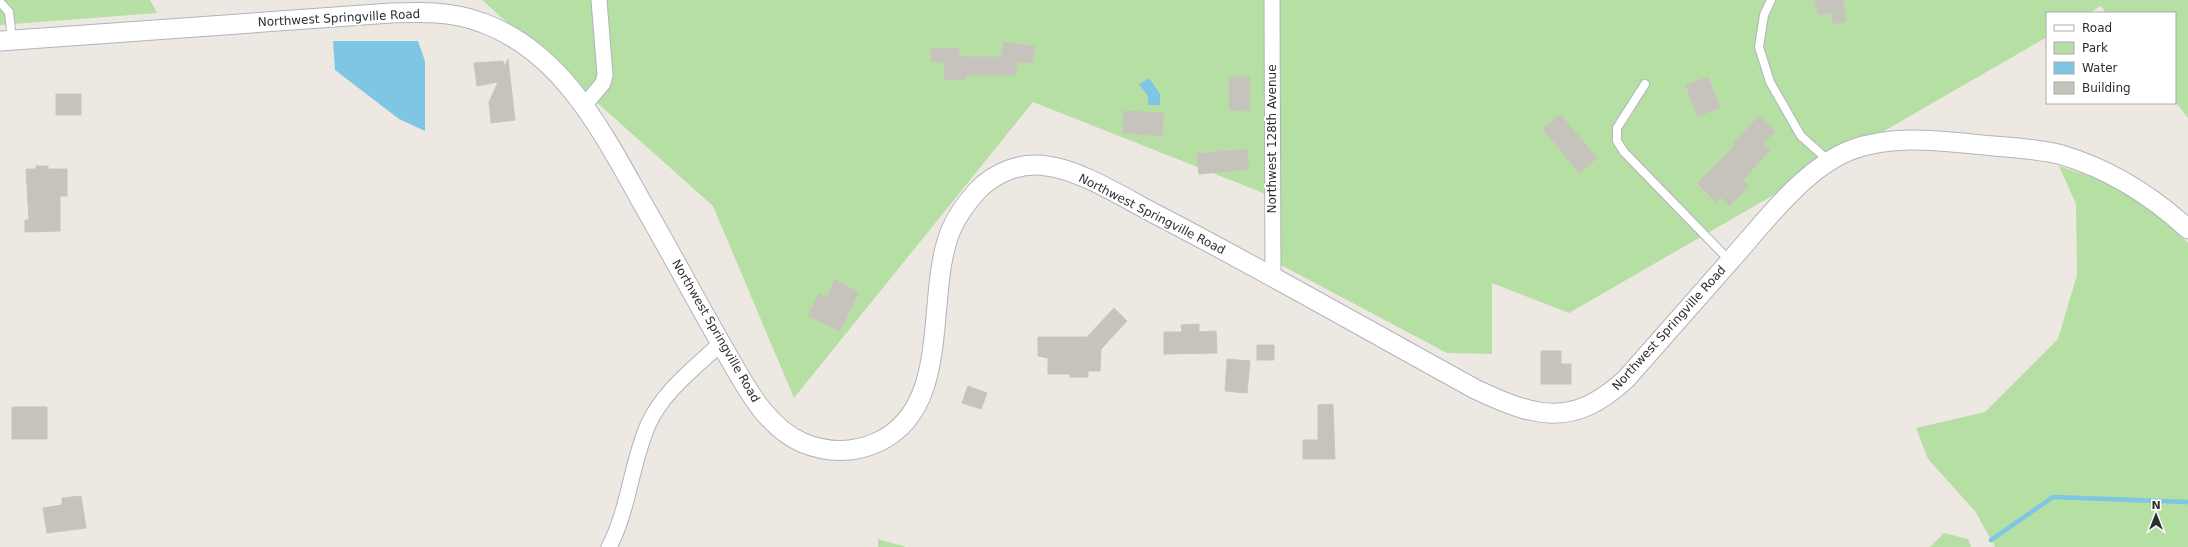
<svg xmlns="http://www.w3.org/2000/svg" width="2188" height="547" viewBox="0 0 2188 547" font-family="'DejaVu Sans',sans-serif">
<rect width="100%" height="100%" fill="#ede9e2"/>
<path fill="#b5dfa3" d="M0,0H150L157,13L0,25Z
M482,0H2188V118L2175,101V13H2106L2101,6L2089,13H2047V37L1569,313L1492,283V354L1447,353L1279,264L1278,199L1033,102L794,398L713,206Z
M2059,166L2107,182L2156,213L2188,243V547H1995L1975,511L1928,459L1916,428L1985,412L2058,339L2077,275L2076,204Z
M1944,533L1968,539L1971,547H1930Z
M878,539L906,547H878Z"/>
<path fill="#7fc6e5" d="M333,41H418L425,61V131L399,119L335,70Z
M1149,78L1160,94V105H1148V96L1139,84Z"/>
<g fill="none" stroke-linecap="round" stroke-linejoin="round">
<path stroke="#7fc6e5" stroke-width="4.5" d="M1991,540L2053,497L2188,502"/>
</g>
<path fill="#c6c3bd" stroke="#c9c5bb" d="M1815,0H1843L1846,21L1833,24L1832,13L1818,15Z
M1004,42L1035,46L1032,63L1018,61L1015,75H966V80H944V62H931V48H959V56L966,57H1001Z
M508,59L515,120L491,123L489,102L498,82L477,86L474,63L503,61L504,67Z
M1229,77H1250V111L1229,110Z
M1708,77L1720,108L1697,116L1686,85Z
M56,94H81V115H56Z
M1124,111L1164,113L1162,136L1123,133Z
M1560,114L1597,158L1579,173L1543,129Z
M1759,116L1775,132L1763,143L1770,150L1743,180L1749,186L1729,206L1720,197L1716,202L1697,183L1735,145L1733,143Z
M1247,149L1249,169L1199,174L1197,154Z
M36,166H48V169H67V196H60V231L25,232V220H29L26,169H36Z
M835,280L859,292L840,331L808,316L819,294L827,298Z
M1114,308L1127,321L1101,349L1100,371H1088V377H1070V374H1048V358L1038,356V337H1087Z
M1199,324V332L1216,331L1217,353L1164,354V332H1182L1181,325Z
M1257,345H1274V360H1257Z
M1541,351H1561V364H1571V384H1541Z
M1227,359L1250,361L1247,393L1225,391Z
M968,386L987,393L981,409L962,403Z
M1333,404L1335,459H1303V440H1318V405Z
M12,407H47V439H12Z
M81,496L86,528L47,533L43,508L62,505V498Z"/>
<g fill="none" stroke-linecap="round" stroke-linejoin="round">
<defs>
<path id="service" d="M1771,0L1764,15L1759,47L1770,82L1801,136L1829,161
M0,2L9,12L12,40
M1645,84L1617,128V141L1624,152L1730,261"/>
<path id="minor" d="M1272,0L1273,278
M584,106L603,83L605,75L599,0
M609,547C629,509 631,464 648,425C663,391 695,368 721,343"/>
<path id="tertiary" d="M0,41L391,13C422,12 453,11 483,23C564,53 604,135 644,206C671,253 697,302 724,349C744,383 764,426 803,443C828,453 854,453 878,442C954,407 924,294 951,230C957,216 967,202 977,191C995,172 1021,162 1047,166C1082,170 1129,201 1161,217C1267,272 1371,332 1475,389C1536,418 1573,428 1626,379C1661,339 1696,300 1730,261C1763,224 1804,168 1851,150C1896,133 1947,142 1994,146C2016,148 2040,149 2062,155C2109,169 2152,196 2188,229"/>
</defs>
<use href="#service" stroke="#b2b3bc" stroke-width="10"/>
<use href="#minor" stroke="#b2b3bc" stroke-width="17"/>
<use href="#tertiary" stroke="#b2b3bc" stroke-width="21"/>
<use href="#service" stroke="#fff" stroke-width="8"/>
<use href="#minor" stroke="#fff" stroke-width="15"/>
<use href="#tertiary" stroke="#fff" stroke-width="19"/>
</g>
<g text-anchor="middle" stroke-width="4" stroke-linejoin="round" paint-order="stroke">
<g font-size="12" fill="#2d2d2d" stroke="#fff">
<text transform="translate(339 18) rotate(-3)" y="4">Northwest Springville Road</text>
<text transform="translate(1272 139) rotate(-90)" y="4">Northwest 128th Avenue</text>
<text transform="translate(1152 214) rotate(27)" y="4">Northwest Springville Road</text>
<text transform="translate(1669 328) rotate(-48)" y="4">Northwest Springville Road</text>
<text transform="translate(716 331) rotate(60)" y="4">Northwest Springville Road</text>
</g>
</g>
<rect x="2046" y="12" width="130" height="92" fill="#ffffff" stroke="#ababab"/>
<rect x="2054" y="25" width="20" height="6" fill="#ffffff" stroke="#ababab"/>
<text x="2082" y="32" font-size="12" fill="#2d2d2d">Road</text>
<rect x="2054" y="42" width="20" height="12" fill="#b5dfa3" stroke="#ababab"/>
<text x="2082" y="52" font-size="12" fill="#2d2d2d">Park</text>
<rect x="2054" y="62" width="20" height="12" fill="#7fc6e5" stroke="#ababab"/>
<text x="2082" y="72" font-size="12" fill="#2d2d2d">Water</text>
<rect x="2054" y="82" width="20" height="12" fill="#c6c3bd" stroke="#ababab"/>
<text x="2082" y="92" font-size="12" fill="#2d2d2d">Building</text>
<g transform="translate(2156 515)" stroke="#ffffff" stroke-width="3" paint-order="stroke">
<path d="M0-3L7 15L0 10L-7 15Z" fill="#2d2d2d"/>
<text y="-6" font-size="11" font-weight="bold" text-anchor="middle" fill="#2d2d2d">N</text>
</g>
</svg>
